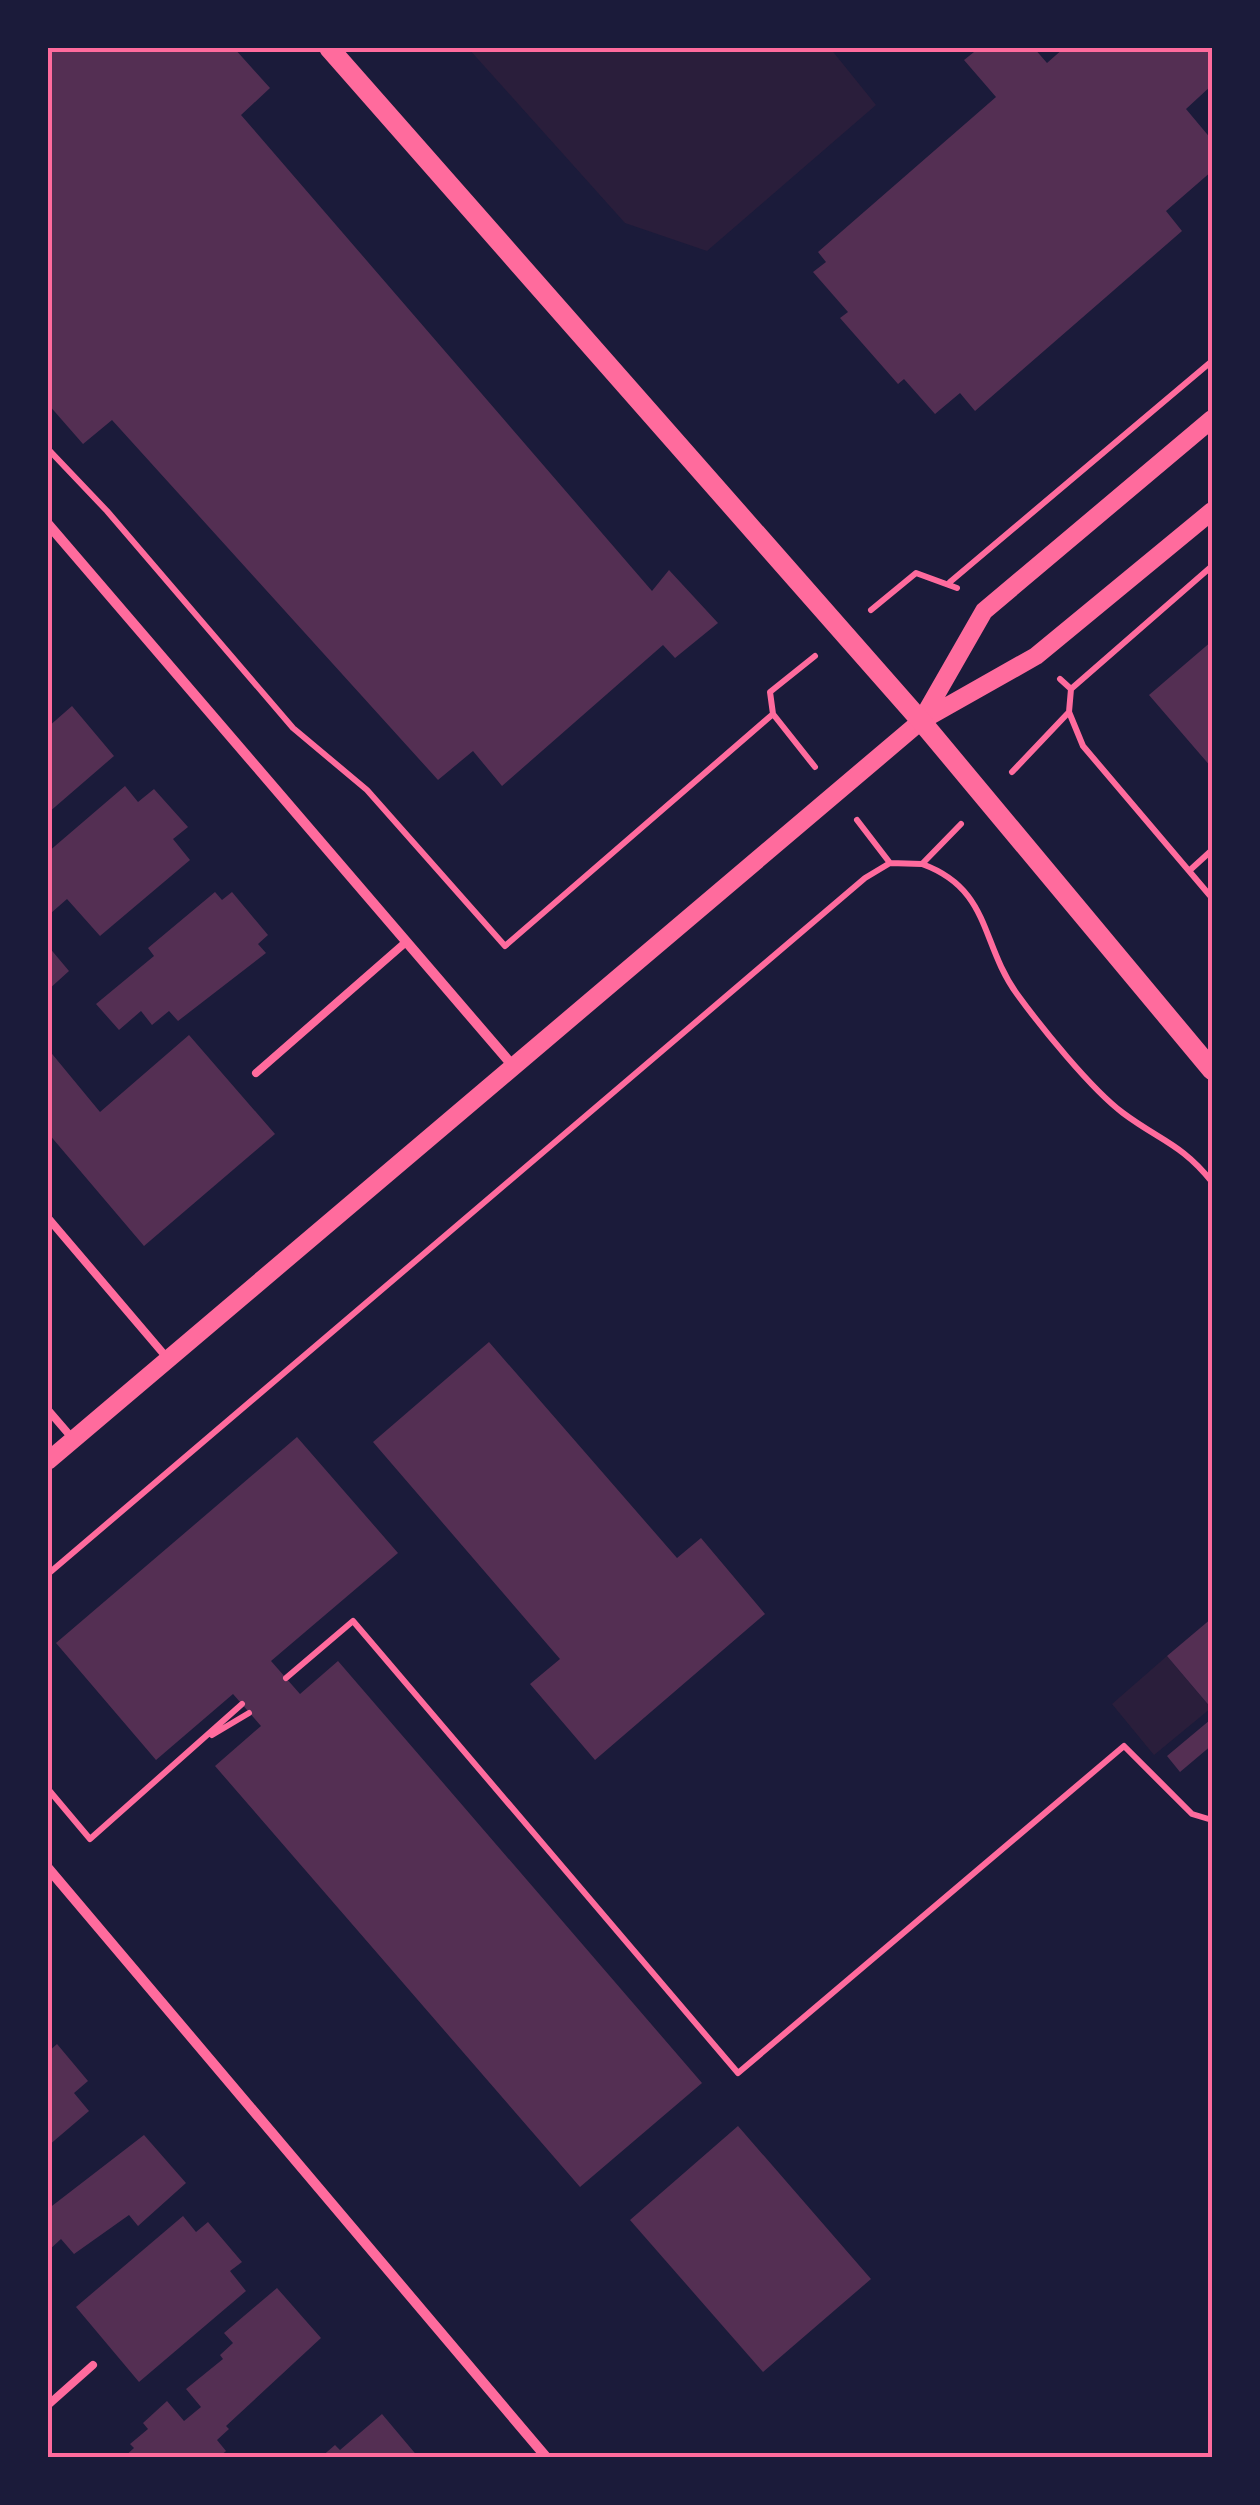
<svg xmlns="http://www.w3.org/2000/svg" width="1260" height="2505" viewBox="0 0 1260 2505" font-family="'Varela Round',sans-serif">
<rect width="100%" height="100%" fill="#1b1b3a"/>
<path fill="#2a1e3b" d="M468,48H830L876,105L707,251L625,223Z
M1167,1656L1211,1708L1154,1755L1112,1704Z"/>
<path fill="#542f53" d="M48,48H178L181,52L186,48H234L270,88L241,115L652,591L669,570L718,623L675,658L663,645L502,786L473,751L438,780L112,420L83,444L48,404Z
M979,48H1034L1047,63L1064,48H1212V85L1186,109L1212,140V171L1166,211L1182,231L975,411L960,393L935,414L904,379L898,384L840,318L848,312L813,272L826,262L818,252L996,97L964,60Z
M1212,641V768L1149,695Z
M72,706L114,756L48,813V727Z
M125,786L138,802L154,789L188,827L173,839L190,860L100,936L67,899L51,913L48,908V852Z
M215,892L222,900L232,892L268,935L258,944L266,953L178,1021L169,1011L152,1025L141,1011L119,1030L96,1004L154,956L148,948Z
M48,946L69,971L48,990Z
M189,1035L275,1134L144,1246L48,1133V1049L100,1112Z
M489,1342L677,1558L701,1538L765,1614L595,1760L530,1684L560,1659L373,1442Z
M297,1437L398,1553L271,1661L300,1694L338,1661L702,2083L580,2187L215,1766L261,1726L233,1694L156,1760L56,1643Z
M1212,1618V1709L1167,1656Z
M1210,1720L1212,1745L1180,1772L1167,1756Z
M57,2044L88,2081L74,2093L89,2111L48,2146V2052Z
M738,2126L871,2279L763,2372L630,2220Z
M144,2135L186,2183L138,2226L129,2215L74,2254L61,2239L48,2251V2209Z
M183,2216L196,2232L208,2222L242,2262L230,2271L246,2291L139,2382L76,2307Z
M277,2288L321,2338L226,2426L229,2429L217,2440L226,2451L218,2458H123L134,2448L130,2444L148,2429L143,2423L167,2401L184,2421L201,2407L186,2389L223,2359L220,2355L233,2343L224,2333Z
M382,2414L419,2458H320L335,2445L340,2450Z"/>
<g fill="none" stroke-linecap="round" stroke-linejoin="round">
<path stroke="#ff6b9d" stroke-width="6" d="M48,449L107,511L293,728L367,790L505,946L773,714
M950,582L1212,361
M871,610L916,573L957,588
M1060,679L1071,689L1069,712L1083,746L1212,898
M1071,689L1212,566
M815,767L773,714L770,692L815,656
M1012,772L1069,712
M857,820L890,863L922,864L961,824
M922,864C991,889 980,943 1017,994C1041,1027 1091,1089 1123,1113C1159,1140 1182,1144 1212,1182
M1189,871L1212,850
M48,1574L865,878L890,863
M286,1678L353,1621L738,2073L1124,1746L1192,1814L1212,1820
M212,1735L249,1713
M48,1789L90,1839L242,1704"/>
<path stroke="#ff6b9d" stroke-width="8" d="M256,1073L406,942
M48,1218L168,1359
M48,1410L73,1439
M48,2405L93,2365"/>
<path stroke="#ff6b9d" stroke-width="10" d="M48,524L513,1066
M48,1868L547,2458"/>
<path stroke="#ff6b9d" stroke-width="18" d="M921,721L984,611L1212,419
M48,1461L921,721L1036,656L1212,511"/>
<path stroke="#ff6b9d" stroke-width="20" d="M329,48L921,721L1212,1070"/>
</g>
<rect width="1260" height="2505" fill="none" stroke="#1b1b3a" stroke-width="100"/>
<rect x="50" y="50" width="1160" height="2405" fill="none" stroke="#ff6b9d" stroke-width="4"/>
</svg>
